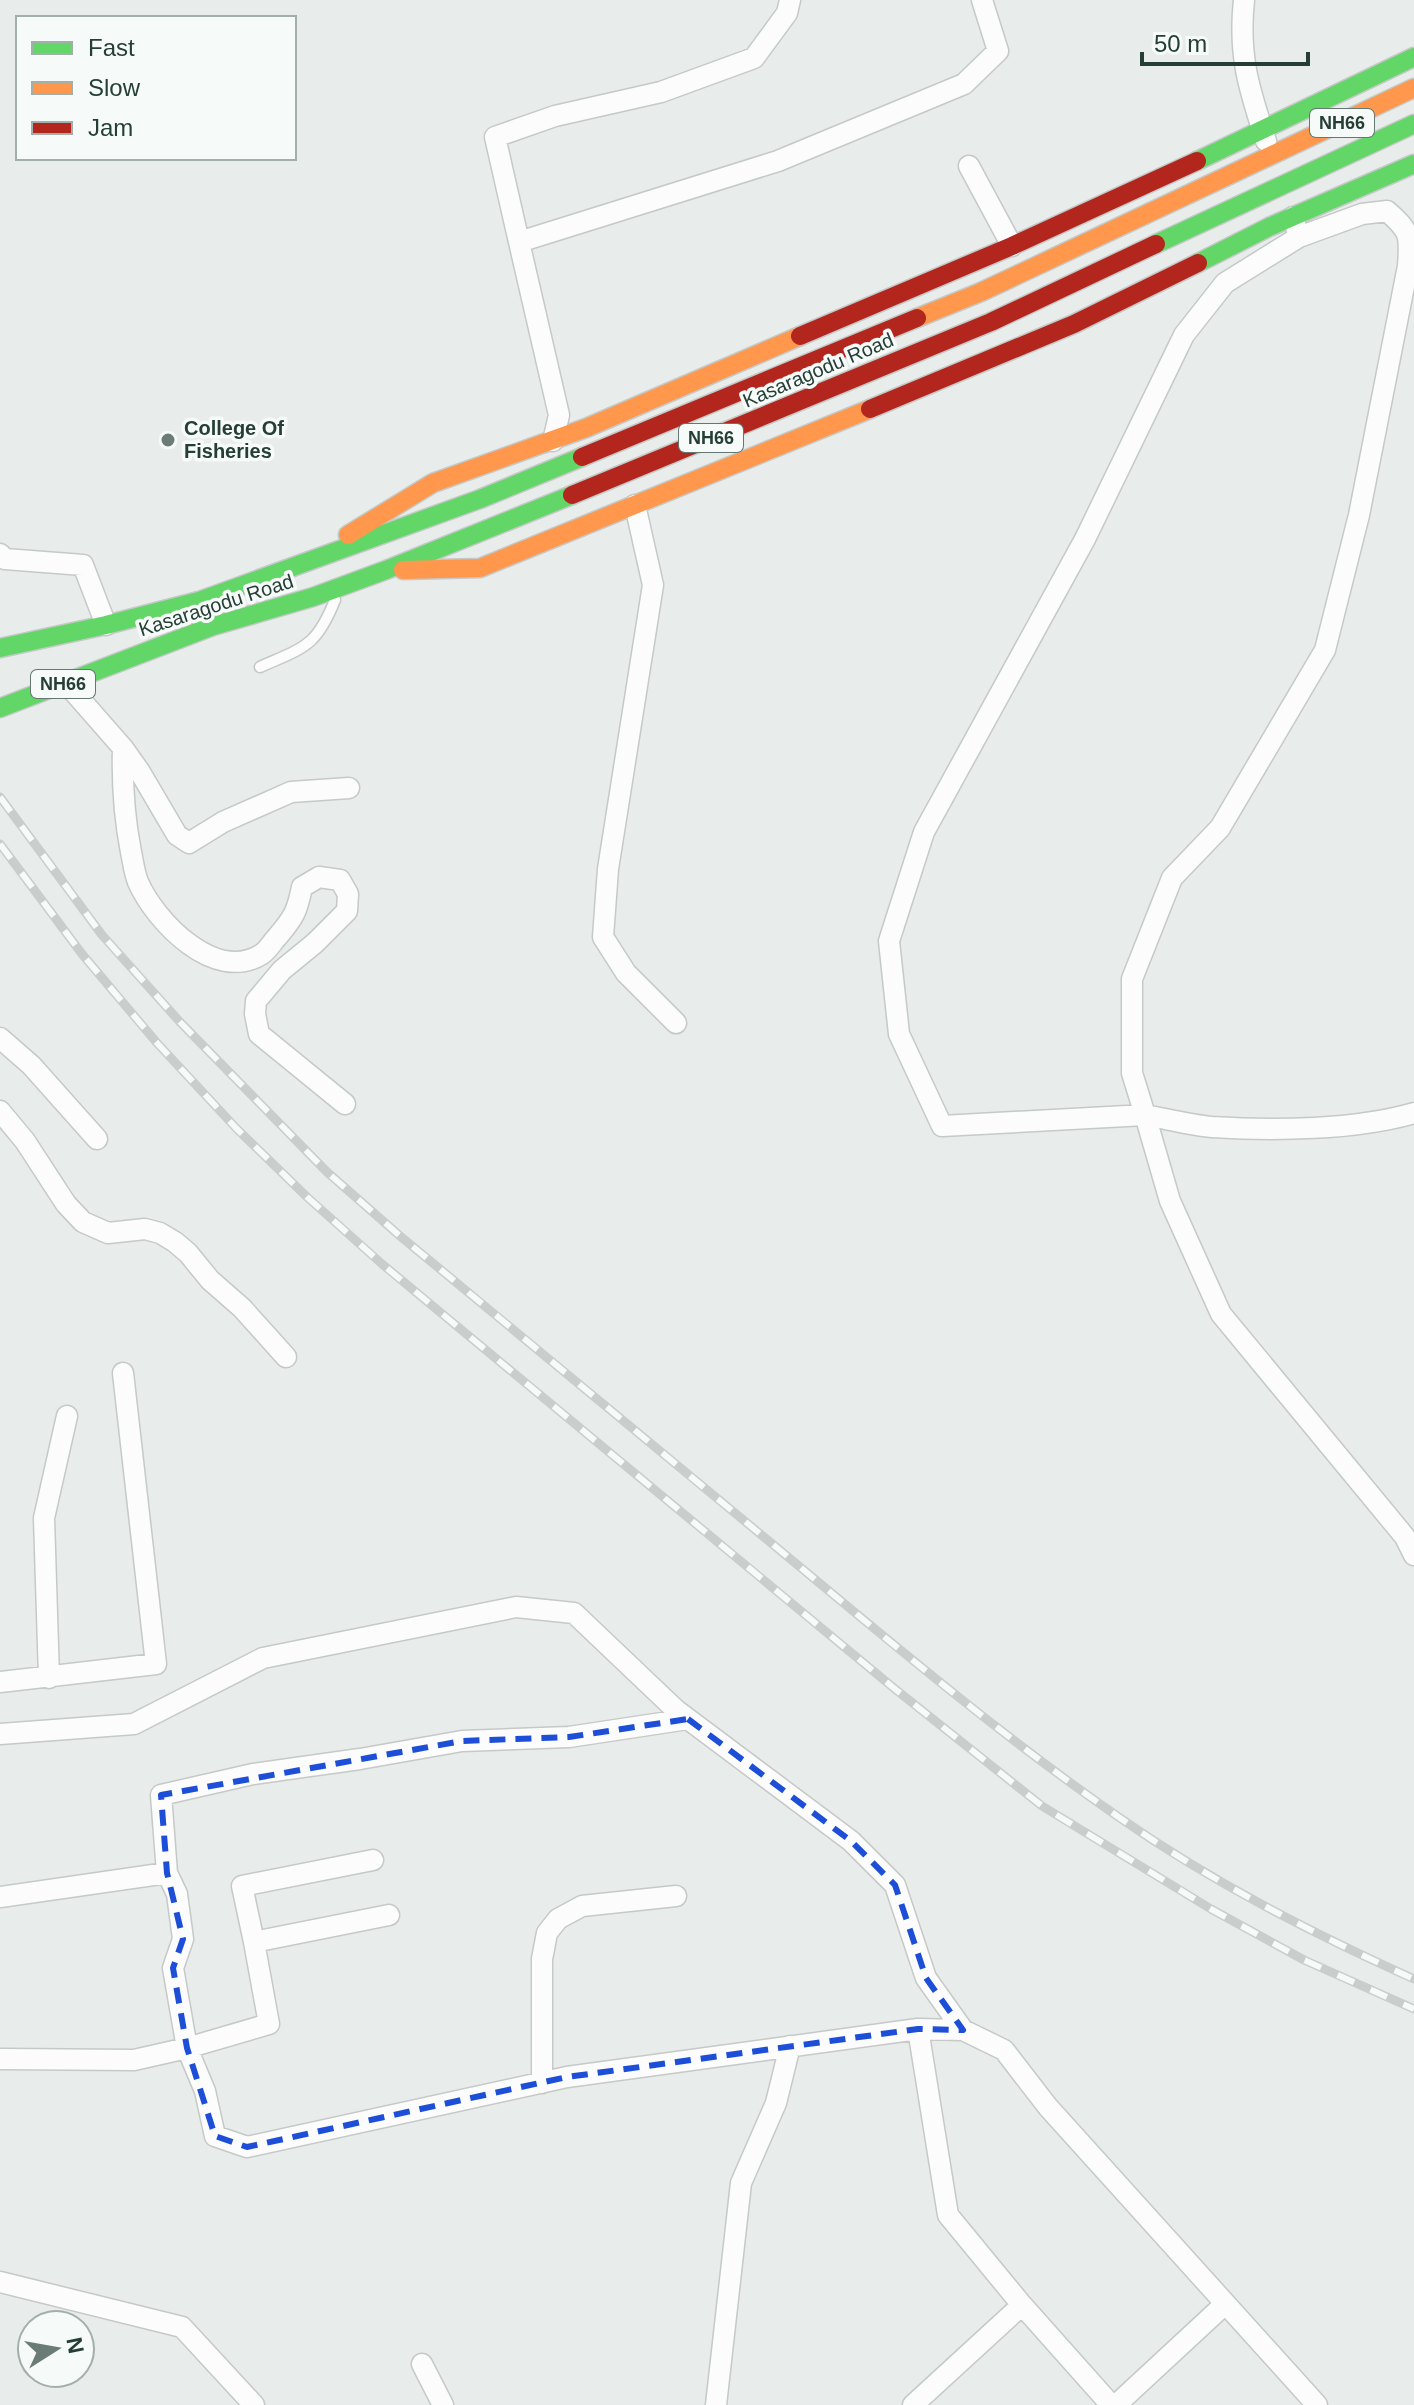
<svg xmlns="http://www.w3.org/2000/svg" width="1414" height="2405" viewBox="0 0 1414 2405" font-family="Arial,sans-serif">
<rect width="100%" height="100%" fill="#e8ecea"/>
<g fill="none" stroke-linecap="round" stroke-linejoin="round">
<defs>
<path id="lane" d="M260,667C305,647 316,647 335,600"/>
<path id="street" d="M1244,0C1238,56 1249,89 1266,141
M969,166L1012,246
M1293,217L1299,237L1225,283L1184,335L1085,539L924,832L889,941L899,1034L942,1126L1145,1115L1170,1201L1221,1314L1405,1537L1414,1555
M1299,237L1362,214L1387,211C1411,232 1410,236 1408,266L1359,515L1325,650L1220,828L1172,878L1132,979V1073L1145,1115C1167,1119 1190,1125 1212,1127C1274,1131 1355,1130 1414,1113
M519,242L495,137L555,116L661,92L754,58L787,13L790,0
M553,441L559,415L519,242L778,161L964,84L998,51L982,0
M635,505L653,585L608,869L603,937L626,973L676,1023
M0,554L5,559L83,565L106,625
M66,683L123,748L140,772L177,835L189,843L223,822L291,792L349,788
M123,748C122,783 124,817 131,852C133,861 134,872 138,882C155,921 215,984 262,954C268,950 273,941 278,936C294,917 297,912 302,887L319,877L340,880L348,894L347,911L315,943L282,970L256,1001L255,1014L259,1034L345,1104
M0,1038L31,1065L97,1139
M0,1111L25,1141L66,1204L83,1222L108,1233L145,1229L160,1233L175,1242L188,1253L210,1280L242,1308L286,1357
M49,1678L44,1518L67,1416
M0,1682L156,1664L123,1373
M0,1734L134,1724L263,1658L516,1607L574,1613L676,1710L851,1841L895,1885L926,1978L963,2030
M167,1873L177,1894L183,1939L173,1968L187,2048L269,2024L254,1942L389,1915
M0,1897L167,1873L161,1795L253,1774L360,1759L462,1741L569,1737L688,1719
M254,1942L242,1886L373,1860
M0,2059L134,2060L187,2048L205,2091L215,2136L247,2147L567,2077L918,2029L963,2030L1004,2050L1048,2107L1317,2405
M542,2083V1959L547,1933L558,1919L582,1906L676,1896
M0,2282L182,2327L254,2405
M1022,2305L1111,2405
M422,2364L443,2405
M716,2405L741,2183L776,2103L790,2046
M913,2405L1022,2305L948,2215L918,2029
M1116,2405L1225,2304"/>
<path id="fast" d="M1197,161L1414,57
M1156,244L1414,124
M1198,263L1269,227L1414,164
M0,648L106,625L199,601L480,499L582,457
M0,708L213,626L313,597L386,570L572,495"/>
<path id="slow" d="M917,318L981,292L1414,88
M348,535L433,483L586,428L800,336
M403,570L480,568L870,409"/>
<path id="jam" d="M800,336L1012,246L1197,161
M870,409L1074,324L1198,263
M582,457L917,318
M572,495L991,322L1156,244"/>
</defs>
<use href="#lane" stroke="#c5c9c7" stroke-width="13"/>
<use href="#street" stroke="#c5c9c7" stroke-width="23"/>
<use href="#fast" stroke="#c4c9c7" stroke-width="21"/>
<use href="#slow" stroke="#c4c9c7" stroke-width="21"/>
<use href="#jam" stroke="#c4c9c7" stroke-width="21"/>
<use href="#lane" stroke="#fcfcfc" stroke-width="10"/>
<use href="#street" stroke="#fcfcfc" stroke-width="20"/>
<use href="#fast" stroke="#63d668" stroke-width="18"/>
<use href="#slow" stroke="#ff974d" stroke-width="18"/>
<use href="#jam" stroke="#b3261e" stroke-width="18"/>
<defs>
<path id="rail" d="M0,797L102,935L180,1022L327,1172L400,1236C525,1339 650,1443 776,1547C888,1640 1000,1735 1120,1818C1212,1882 1312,1933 1414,1979
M0,844L82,954L157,1043L236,1128L307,1197L382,1264L895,1689L1042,1806L1211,1909L1304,1960L1414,2009"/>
</defs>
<use href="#rail" stroke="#c9cdcb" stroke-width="9"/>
<use href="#rail" stroke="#f6faf8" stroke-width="6" stroke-dasharray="18" stroke-linecap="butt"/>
</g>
<path fill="none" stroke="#1d4ed8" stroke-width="6" stroke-dasharray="16 10" stroke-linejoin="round" d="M688,1719L851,1841L895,1885L926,1978L963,2030L918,2029L567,2077L247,2147L215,2136L187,2048L173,1968L183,1939L167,1873L161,1795L462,1741L569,1737Z"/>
<circle fill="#6a7c75" stroke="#f6faf8" stroke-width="3" cx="168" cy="440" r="8"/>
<g text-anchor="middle" stroke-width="7" stroke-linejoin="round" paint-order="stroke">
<g fill="#f6faf8" stroke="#647770" stroke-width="2">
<rect x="1310" y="109" width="64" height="28" rx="6"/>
<rect x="679" y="424" width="64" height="28" rx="6"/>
<rect x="31" y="670" width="64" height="28" rx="6"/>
</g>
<g font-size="18" font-weight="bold" fill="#263f36">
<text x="1342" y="129">NH66</text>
<text x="711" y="444">NH66</text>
<text x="63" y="690">NH66</text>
</g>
<g font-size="20" fill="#263f36" stroke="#f6faf8">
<text transform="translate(818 370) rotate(-23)" y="7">Kasaragodu Road</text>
<text transform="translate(216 605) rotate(-18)" y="7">Kasaragodu Road</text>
</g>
<g font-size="20" font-weight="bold" fill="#263f36" stroke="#f6faf8" text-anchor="start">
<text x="184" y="435">College Of<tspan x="184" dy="23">Fisheries</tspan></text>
</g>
</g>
<rect x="16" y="16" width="280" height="144" fill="#f6faf8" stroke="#a3afaa" stroke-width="2"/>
<rect x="32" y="42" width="40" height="12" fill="#63d668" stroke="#a3afaa" stroke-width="2"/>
<text x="88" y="56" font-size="24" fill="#263f36">Fast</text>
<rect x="32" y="82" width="40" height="12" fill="#ff974d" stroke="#a3afaa" stroke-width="2"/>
<text x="88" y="96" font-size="24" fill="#263f36">Slow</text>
<rect x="32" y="122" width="40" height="12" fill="#b3261e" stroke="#a3afaa" stroke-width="2"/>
<text x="88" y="136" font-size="24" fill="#263f36">Jam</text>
<g transform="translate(56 2349) rotate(79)"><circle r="38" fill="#f6faf8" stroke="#a3afaa" stroke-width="2"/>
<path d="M0-6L14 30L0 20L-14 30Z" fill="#6a7c75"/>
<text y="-12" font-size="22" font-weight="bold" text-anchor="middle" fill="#263f36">N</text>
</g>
<path d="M1142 52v12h166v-12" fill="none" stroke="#263f36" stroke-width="4"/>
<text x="1154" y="52" font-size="24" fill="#263f36" stroke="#f6faf8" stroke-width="6" paint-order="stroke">50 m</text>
</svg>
